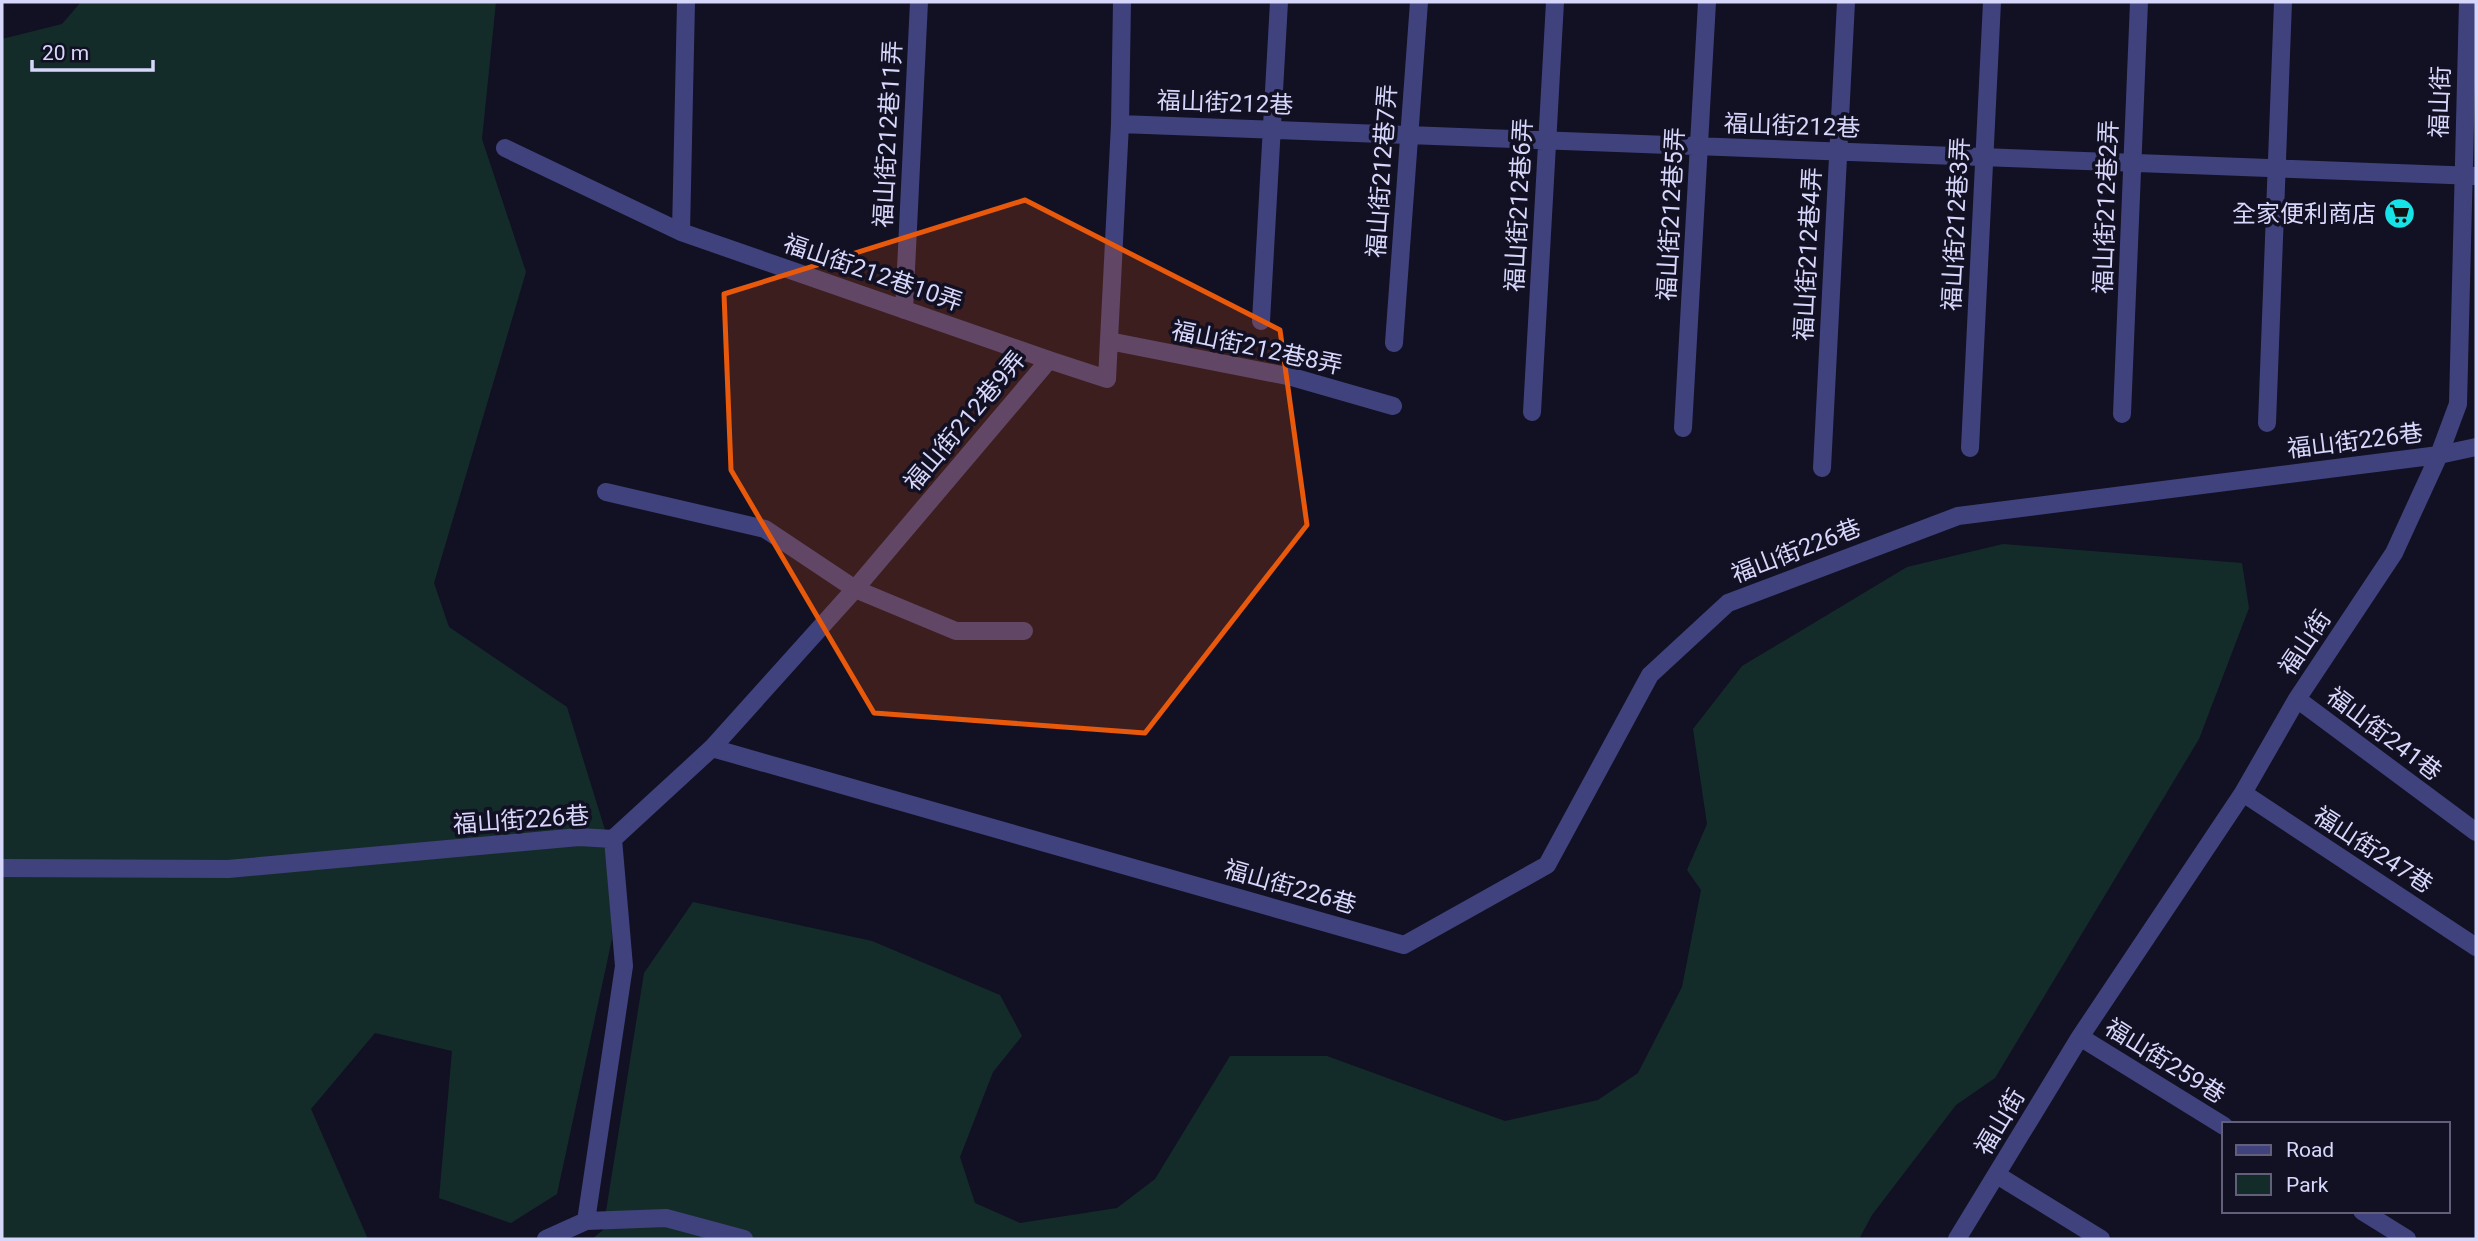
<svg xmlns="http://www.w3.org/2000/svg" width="2478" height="1241" viewBox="0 0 2478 1241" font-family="Roboto,'Noto Sans TC',sans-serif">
<rect width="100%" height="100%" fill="#121023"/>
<path fill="#142c29" d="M81,2H496L482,139L526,272L434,583L449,627L567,707L609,843L612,939L557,1194L511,1223L439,1198L452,1051L375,1033L311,1109L368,1239H2V39L62,24Z
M2003,544L2242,563L2249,608L2199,739L1995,1078L1956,1105L1872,1215L1859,1239H592L603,1230L644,973L693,902L872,941L1000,995L1022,1036L993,1072L960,1157L975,1203L1020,1223L1117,1208L1155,1179L1230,1056H1327L1505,1121L1598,1100L1638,1073L1682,987L1701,890L1687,870L1707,824L1693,729L1742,666L1907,567Z"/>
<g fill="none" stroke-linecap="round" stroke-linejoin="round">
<path stroke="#40427d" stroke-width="18" d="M1120,124L2476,176
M505,148L681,232L1049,360
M681,232L686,2
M904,310L919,2
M1261,321L1279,2
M1109,341L1292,377L1393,406
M1394,343L1419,2
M1532,412L1555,2
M2122,414L2139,2
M2267,423L2283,2
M1683,428L1707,2
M1970,448L1992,2
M1822,468L1846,2
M606,492L765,529L855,589L956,631H1024
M2297,699L2476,832
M712,748L1404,945L1547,865L1650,675L1728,603L1958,516L2439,455L2476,447
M2243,793L2476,947
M2,868L228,869L579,837L613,839L712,748L855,589L1049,360L1107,379L1120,124L1122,2
M2080,1037L2224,1126
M1997,1175L2101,1239
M2362,1211L2407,1239
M586,1221L666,1218L744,1239
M546,1239L586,1221L624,966L613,839
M1957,1239L2080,1037L2243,793L2297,699L2394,553L2439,455L2458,404L2468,2"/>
</g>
<path fill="#e8590c" fill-opacity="0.2" stroke="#e8590c" stroke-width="5" stroke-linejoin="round" d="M1025,200L1280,330L1307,525L1145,733L874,713L731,470L724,294Z"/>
<defs>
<symbol id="supermarket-disc" viewBox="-11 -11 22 22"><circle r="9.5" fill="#16e3e7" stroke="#121023"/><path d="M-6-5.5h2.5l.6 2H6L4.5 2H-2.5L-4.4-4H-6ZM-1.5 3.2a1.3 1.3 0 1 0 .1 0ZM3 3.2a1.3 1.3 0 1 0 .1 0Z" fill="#111"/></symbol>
</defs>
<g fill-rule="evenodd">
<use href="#supermarket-disc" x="2382" y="196" width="35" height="35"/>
</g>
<g text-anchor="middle" stroke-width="7" stroke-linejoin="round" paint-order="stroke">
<g font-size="24" fill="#d7d6fb" stroke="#121023">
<text transform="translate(2440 102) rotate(-88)" y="8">福山街</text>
<text transform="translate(1225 103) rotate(2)" y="8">福山街212巷</text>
<text transform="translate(1792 126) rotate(2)" y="8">福山街212巷</text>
<text transform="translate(888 134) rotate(-87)" y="8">福山街212巷11弄</text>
<text transform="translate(1382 171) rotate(-86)" y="8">福山街212巷7弄</text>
<text transform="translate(1519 205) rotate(-87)" y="8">福山街212巷6弄</text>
<text transform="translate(2106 207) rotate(-88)" y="8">福山街212巷2弄</text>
<text transform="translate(1671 214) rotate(-87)" y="8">福山街212巷5弄</text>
<text transform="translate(1956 224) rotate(-87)" y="8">福山街212巷3弄</text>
<text transform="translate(1808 254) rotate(-87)" y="8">福山街212巷4弄</text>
<text transform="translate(873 273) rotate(19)" y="8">福山街212巷10弄</text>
<text transform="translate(1257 348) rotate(12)" y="8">福山街212巷8弄</text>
<text transform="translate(965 421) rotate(-50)" y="8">福山街212巷9弄</text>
<text transform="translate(2355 441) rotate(-7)" y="8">福山街226巷</text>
<text transform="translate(1796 551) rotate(-21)" y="8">福山街226巷</text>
<text transform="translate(2305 643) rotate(-56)" y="8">福山街</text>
<text transform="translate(2384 734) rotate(37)" y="8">福山街241巷</text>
<text transform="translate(521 820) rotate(-4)" y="8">福山街226巷</text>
<text transform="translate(2373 850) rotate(33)" y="8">福山街247巷</text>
<text transform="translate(1290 887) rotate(16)" y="8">福山街226巷</text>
<text transform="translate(2165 1061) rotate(32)" y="8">福山街259巷</text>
<text transform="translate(2000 1122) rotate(-59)" y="8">福山街</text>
</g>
<g font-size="24" fill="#d7d6fb" stroke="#121023" text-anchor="end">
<text x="2376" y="222">全家便利商店</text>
</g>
</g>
<rect width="2478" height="1241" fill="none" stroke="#d7d6fb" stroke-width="7"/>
<rect x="2222" y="1122" width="228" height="91" fill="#121023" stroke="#615f79" stroke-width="2"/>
<rect x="2236" y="1145" width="35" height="10" fill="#40427d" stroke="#615f79" stroke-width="2"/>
<text x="2286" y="1157" font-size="21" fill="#d7d6fb">Road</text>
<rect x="2236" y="1174" width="35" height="21" fill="#142c29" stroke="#615f79" stroke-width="2"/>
<text x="2286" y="1192" font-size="21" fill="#d7d6fb">Park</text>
<path d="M32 60v10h121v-10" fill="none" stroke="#d7d6fb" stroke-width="3.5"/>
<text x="42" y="60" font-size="21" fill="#d7d6fb" stroke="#121023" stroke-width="5" paint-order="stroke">20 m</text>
</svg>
